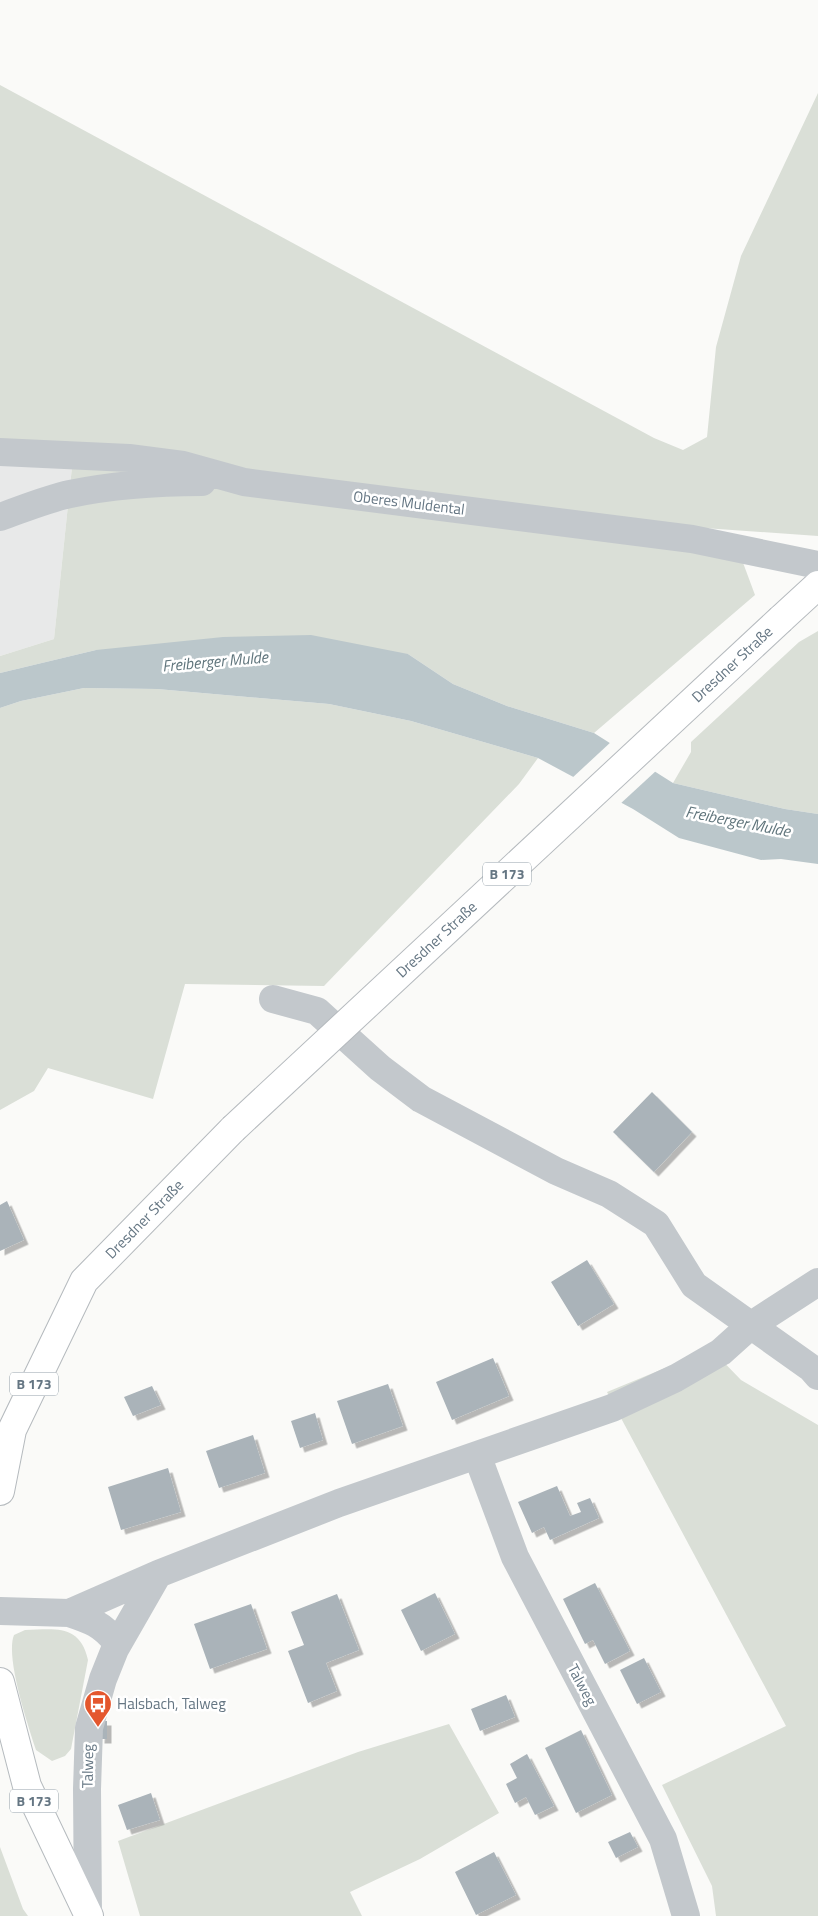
<svg xmlns="http://www.w3.org/2000/svg" width="818" height="1916" viewBox="0 0 818 1916" font-family="'Titillium Web',sans-serif">
<defs>
<filter id="shadow"><feDropShadow dx="4.5" dy="4.5" stdDeviation="0" flood-color="#0004"/></filter>
</defs>
<rect width="100%" height="100%" fill="#fafaf8"/>
<path fill="#e8e9e9" d="M0,444L72,467L54,639L0,656Z"/>
<path fill="#dadfd7" d="M0,85L654,438L683,450L707,437L716,347L741,256L818,93V536L704,528L742,560L755,595L594,733L507,706L453,684L408,654L96,650L0,673V656L54,639L72,467L0,444Z
M818,631V814L785,809L673,783L691,752V742L799,642Z
M84,688L157,689L329,704L411,721L538,758L519,784L324,986L185,984L153,1099L48,1068L34,1091L0,1110V708L21,701Z
M711,1349L741,1380L818,1425V1916H716L712,1886L662,1785L786,1726L607,1392Z
M25,1630C56,1629 80,1624 88,1660L71,1749L65,1756L52,1761L36,1750C28,1725 5,1657 14,1635Z
M449,1724L499,1813L420,1859L350,1892L362,1916H140L118,1841L358,1752Z
M0,1847L23,1909L28,1916H0Z"/>
<path fill="#bbc7cb" d="M311,635L408,654L453,684L507,706L594,733L673,783L785,809L818,814V864L781,859L761,860L679,838L633,809L538,758L411,721L329,704L157,689L84,688L21,701L0,708V673L96,650L223,637Z"/>
<path fill="#fafaf8" d="M612,741L657,770L619,805L571,779Z"/>
<path fill="#aab3b9" filter="url(#shadow)" d="M652,1092L692,1132L654,1172L613,1132Z
M7,1201L24,1240L0,1251V1205Z
M587,1260L614,1304L578,1326L551,1282Z
M493,1358L509,1396L452,1420L436,1382Z
M388,1384L403,1426L352,1444L337,1401Z
M152,1386L161,1405L133,1416L124,1397Z
M315,1413L323,1440L300,1448L291,1421Z
M253,1435L265,1473L219,1488L206,1451Z
M168,1468L181,1512L121,1530L108,1487Z
M557,1486L570,1516L581,1512L577,1503L590,1498L599,1518L550,1540L544,1527L532,1533L518,1502Z
M595,1583L630,1651L605,1664L593,1640L585,1644L563,1599Z
M435,1593L455,1634L421,1651L401,1610Z
M337,1594L359,1650L326,1663L337,1691L308,1703L288,1651L304,1645L291,1612Z
M251,1604L267,1649L210,1669L194,1624Z
M644,1658L661,1692L637,1704L620,1670Z
M506,1695L515,1717L480,1731L471,1709Z
M101,1721H107V1739H100Z
M581,1730L612,1795L576,1813L545,1748Z
M527,1754L554,1806L535,1815L526,1797L515,1803L506,1784L517,1778L510,1764Z
M151,1793L160,1820L127,1830L118,1805Z
M630,1832L638,1847L616,1858L608,1842Z
M494,1852L516,1895L476,1915L455,1872Z"/>
<g fill="none" stroke-linecap="round" stroke-linejoin="round">
<defs>
<g id="major">
<path d="M781,619L818,585"/>
<path id="s1" d="M0,1491L12,1430L84,1281L233,1129"/>
<path d="M0,1682L27,1786L89,1916"/>
</g>
</defs>
<use href="#major" stroke="#b5babe" stroke-width="30"/>
<path stroke="#c3c8cc" stroke-width="28" d="M0,452L129,458L183,465L244,482L692,539L818,565
M0,517C23,509 47,499 70,494C113,485 158,482 202,482
M273,999L317,1011L380,1068L421,1099L556,1171L609,1194L656,1224L694,1285L811,1368L818,1376
M477,1455L515,1557L663,1839L686,1916
M0,1611L69,1613L158,1574L339,1503L612,1408L676,1378L721,1352L750,1326L818,1282
M69,1613C90,1620 102,1624 116,1642L115,1649
M88,1914L87,1789L89,1728L103,1679L115,1649L158,1574"/>
<use href="#major" stroke="#fff" stroke-width="28"/>
<defs>
<g id="major-bridge">
<path id="s2" d="M233,1129L781,619"/>
</g>
</defs>
<use href="#major-bridge" stroke="#b5babe" stroke-width="30" stroke-linecap="butt"/>
<use href="#major-bridge" stroke="#fff" stroke-width="28"/>
</g>
<defs>
<symbol id="bus-pin" viewBox="-11 -11 22 30"><path d="M0 17L-7.5 6A9.5 9.5 0 1 1 7.5 6Z" fill="#e4572e" stroke="#fff"/><path d="M-5-6H5V4H4V6H2V4H-2V6H-4V4H-5ZM-3.5-4V0h7V-4ZM-3.5 1.2v1.5H-2V1.2ZM2 1.2v1.5H3.5V1.2Z" fill="#fff"/></symbol>
</defs>
<g fill-rule="evenodd">
<use href="#bus-pin" x="82" y="1688" width="32" height="43"/>
</g>
<g text-anchor="middle" stroke-width="5" stroke-linejoin="round" paint-order="stroke">
<g fill="#fff" stroke="#939fa8" stroke-width="1">
<rect x="483" y="862.5" width="48" height="23" rx="4"/>
<rect x="10" y="1372.5" width="48" height="23" rx="4"/>
<rect x="10" y="1789.5" width="48" height="23" rx="4"/>
</g>
<g font-size="14" font-weight="bold" fill="#657683">
<text x="507" y="879">B 173</text>
<text x="34" y="1389">B 173</text>
<text x="34" y="1806">B 173</text>
</g>
<g font-size="15" fill="#657683" stroke="#fff">
<text transform="translate(409 503) rotate(7)" y="5">Oberes Muldental</text>
<text dy="5" stroke="none"><textPath href="#s2" startOffset="682">Dresdner Straße</textPath></text>
<text dy="5" stroke="none"><textPath href="#s2" startOffset="278">Dresdner Straße</textPath></text>
<text dy="5" stroke="none"><textPath href="#s1" startOffset="314">Dresdner Straße</textPath></text>
<text transform="translate(582 1685) rotate(62)" y="5">Talweg</text>
<text transform="translate(88 1766) rotate(-89)" y="5">Talweg</text>
</g>
<g font-size="15" fill="#657683" stroke="#fff" text-anchor="start">
<text x="117" y="1709">Halsbach, Talweg</text>
</g>
<g font-size="16" font-style="italic" fill="#60757c" stroke="#fff">
<text transform="translate(215 661) rotate(-5)" y="6">Freiberger Mulde</text>
<text transform="translate(738 821) rotate(11)" y="6">Freiberger Mulde</text>
</g>
</g>
</svg>
